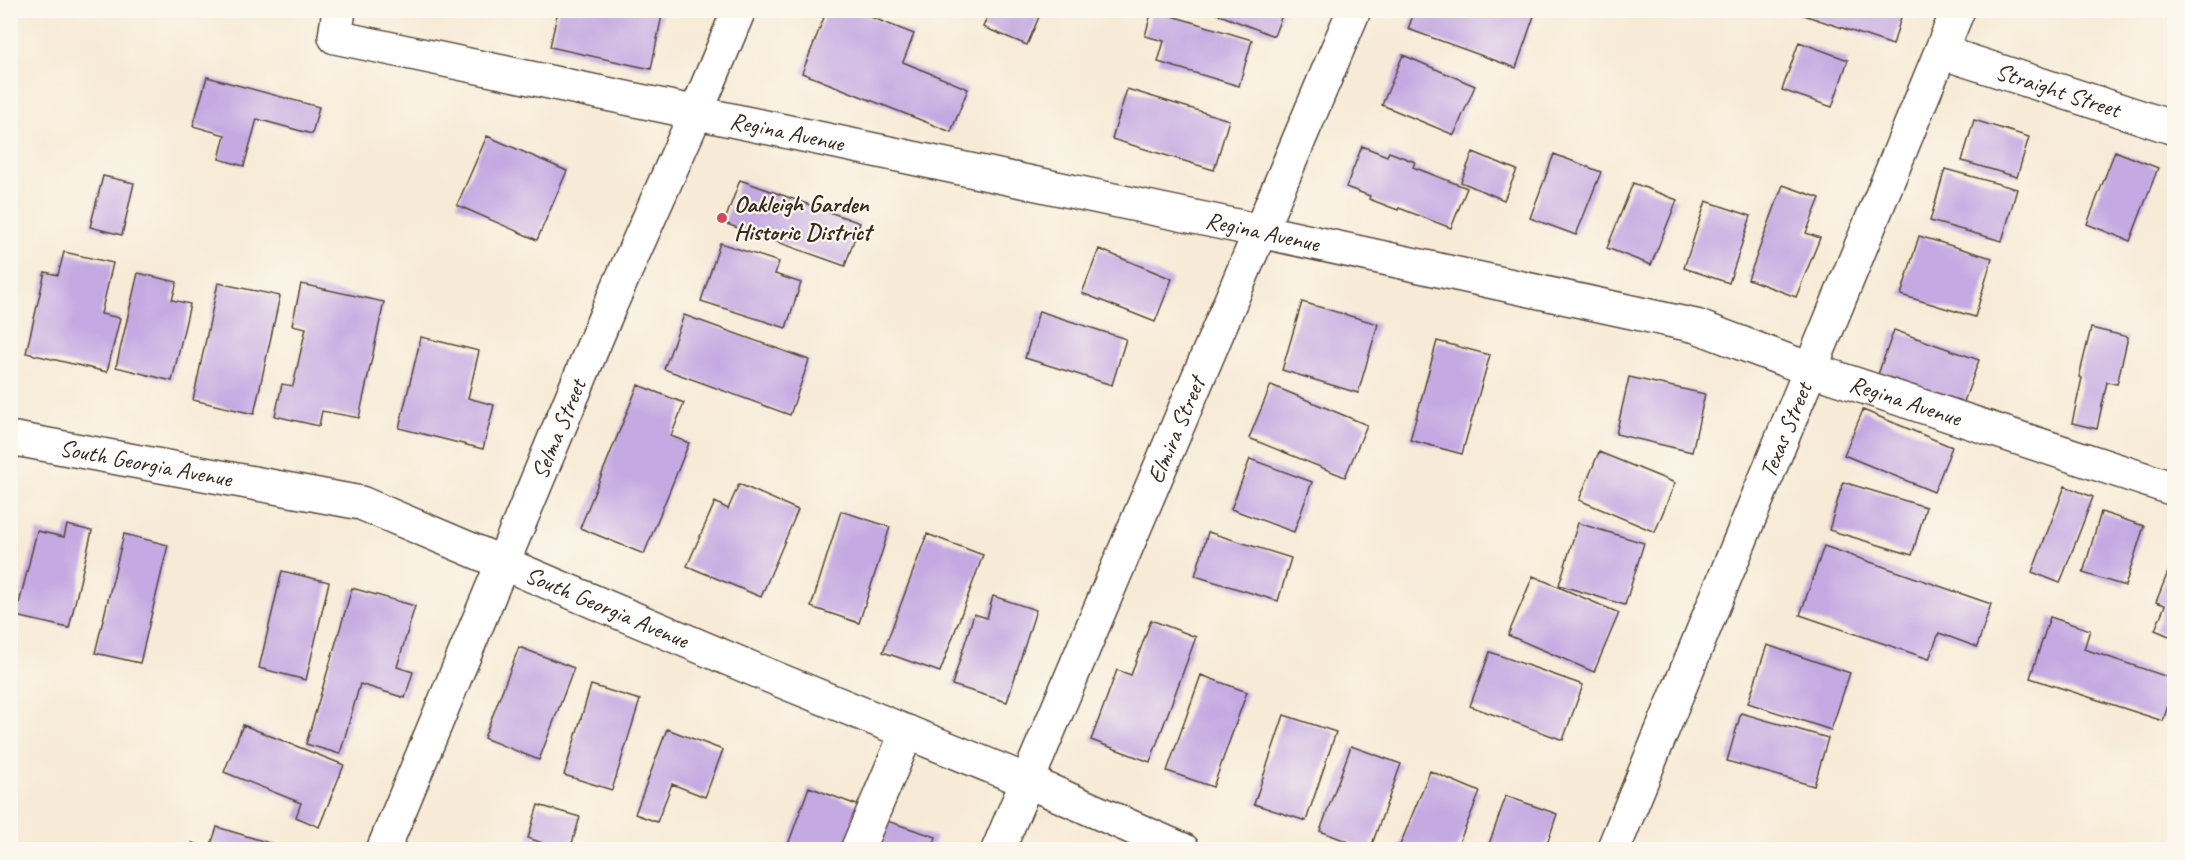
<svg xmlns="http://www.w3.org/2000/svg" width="2185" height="860" viewBox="0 0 2185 860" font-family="Caveat,sans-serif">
<rect width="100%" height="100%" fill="#fbf7ec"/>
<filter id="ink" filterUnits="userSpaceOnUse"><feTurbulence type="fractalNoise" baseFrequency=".0167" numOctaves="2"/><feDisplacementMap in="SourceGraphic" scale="12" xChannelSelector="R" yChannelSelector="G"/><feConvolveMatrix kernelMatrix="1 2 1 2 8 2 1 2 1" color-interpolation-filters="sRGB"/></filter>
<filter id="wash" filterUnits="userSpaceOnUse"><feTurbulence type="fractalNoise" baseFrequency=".008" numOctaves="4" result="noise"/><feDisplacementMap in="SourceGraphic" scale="24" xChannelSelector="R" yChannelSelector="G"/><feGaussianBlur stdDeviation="1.35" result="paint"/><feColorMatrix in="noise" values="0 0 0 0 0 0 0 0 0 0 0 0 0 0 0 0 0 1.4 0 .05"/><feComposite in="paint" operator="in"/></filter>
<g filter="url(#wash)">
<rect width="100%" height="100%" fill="#f7ebd7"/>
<g id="blocks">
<path fill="#c4a9e2" d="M558,10H643L662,15L651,69L550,47Z
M827,10H853L914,34L903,62L968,89L951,132L802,73Z
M990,10H1042L1027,45L983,27Z
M1152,10L1252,40L1239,86L1158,62L1164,41L1145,36Z
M1207,10H1284L1274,36Z
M1415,10H1518L1534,16L1516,68L1408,29Z
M1789,10H1903L1893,45Z
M1799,42L1848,60L1832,107L1782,90Z
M1403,55L1475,86L1454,135L1382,105Z
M207,77L319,107L312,134L257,119L244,166L219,159L225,135L193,126Z
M1127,89L1229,120L1214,170L1112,139Z
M1974,120L2029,137L2017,177L1962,161Z
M487,136L567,171L537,240L457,205Z
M1362,146L1387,156L1389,152L1415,162L1413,167L1467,188L1451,228L1399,208L1398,210L1369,199L1370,196L1346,187Z
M2115,151L2158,168L2130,241L2087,224Z
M1473,152L1517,170L1504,200L1461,182Z
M1554,154L1601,172L1576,235L1530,218Z
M1945,169L2017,189L2002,241L1930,221Z
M103,176L134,183L122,235L90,227Z
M740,180L860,223L845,266L724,223Z
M1633,183L1677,200L1651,265L1607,248Z
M1783,185L1820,198L1806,233L1820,238L1796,297L1748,279Z
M1706,201L1751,216L1729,283L1684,268Z
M1919,236L1992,258L1975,317L1901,295Z
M720,243L779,262L775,274L801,283L786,328L701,301Z
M1099,249L1172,279L1155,322L1082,293Z
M64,252L113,263L101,314L120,318L107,372L26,353L45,272L58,275Z
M138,273L177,282L172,300L190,304L172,381L116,367Z
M218,283L280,296L254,414L193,400Z
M301,284L384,302L359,418L322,411L319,426L275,416L282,384L293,386L306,328L292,325Z
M1302,302L1378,324L1358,393L1282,370Z
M1039,311L1126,339L1112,385L1025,358Z
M684,315L809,360L790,415L664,369Z
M2091,328L2128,337L2117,384L2107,382L2097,429L2072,423L2082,378L2079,377Z
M1894,330L1979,360L1961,410L1876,380Z
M421,337L479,351L468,398L494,405L483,449L399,428Z
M1437,341L1490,355L1462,454L1410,440Z
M1629,377L1705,394L1692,452L1616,434Z
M638,385L684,403L671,436L689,443L644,554L580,528Z
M1271,385L1367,425L1345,477L1249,438Z
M1863,410L1952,447L1934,492L1844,455Z
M1599,452L1675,483L1655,532L1579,500Z
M1250,459L1312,482L1294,532L1231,509Z
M1843,482L1926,507L1912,555L1829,530Z
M739,484L798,510L761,597L687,566L715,502L728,509Z
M2065,486L2093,497L2060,583L2032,572Z
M841,511L890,527L859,623L811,607Z
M2101,512L2144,526L2125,586L2083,573Z
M1578,523L1644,543L1625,605L1559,585Z
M67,525L92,531L69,628L16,616L37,531L64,537Z
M1208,532L1291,558L1278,601L1195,576Z
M124,534L168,545L140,663L95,653Z
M927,534L983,555L940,672L883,652Z
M1824,546L1991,604L1977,647L1939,633L1929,659L1800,615Z
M2174,557V638L2155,630L2165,605L2156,602Z
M282,571L329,582L306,680L259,668Z
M1533,576L1619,613L1594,672L1508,635Z
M352,588L415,606L397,667L413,672L405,698L360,684L340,754L306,744Z
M993,596L1036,610L1007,702L952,685L974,614L987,618Z
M2050,617L2090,630L2084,649L2174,679V687L2163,721L2030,678Z
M1151,620L1196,637L1150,762L1091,740L1117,670L1131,675Z
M1767,645L1850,673L1831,730L1748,703Z
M519,647L574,668L539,760L484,738Z
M1490,652L1583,685L1563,740L1470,706Z
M1201,675L1247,692L1213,787L1167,771Z
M591,685L640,700L612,790L564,775Z
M1741,713L1828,738L1814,786L1727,761Z
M1284,715L1336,732L1306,821L1254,804Z
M243,725L344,765L319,827L296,817L301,803L224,772Z
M667,729L723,750L705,797L672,784L657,822L635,814Z
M1351,746L1401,764L1370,850L1320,831Z
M1430,771L1480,792L1456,850H1398Z
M809,787L862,807L846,850H786Z
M1506,796L1557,814L1545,850H1487Z
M538,805L580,817L570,850H563L528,838Z
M881,819L936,837L932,850H871Z
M217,827L279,846L278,850H190L192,843L210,848Z"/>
</g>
</g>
<g filter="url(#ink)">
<use href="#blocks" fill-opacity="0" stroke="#57473a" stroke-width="1.5"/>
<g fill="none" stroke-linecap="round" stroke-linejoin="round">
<defs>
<g id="minor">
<path id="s1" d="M339,10L335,37L1223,223L1696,326L1809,369L2174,489"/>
<path id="s2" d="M1941,52L2174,128"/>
<path id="s3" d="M10,438L361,503L767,675L1027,781L1183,850"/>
<path id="s4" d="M383,850L609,308L696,113L739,10"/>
<path d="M857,850L907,732"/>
<path id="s5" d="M998,850L1354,10"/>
<path id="s6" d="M1613,850L1958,10"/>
</g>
</defs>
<use href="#minor" stroke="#57473a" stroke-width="36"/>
<use href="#minor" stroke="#fff" stroke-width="33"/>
</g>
</g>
<circle fill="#d1495b" stroke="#fbf7ec" stroke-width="2" cx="722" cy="218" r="6"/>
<g text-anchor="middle" stroke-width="4.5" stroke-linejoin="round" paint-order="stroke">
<g font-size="24" fill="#3b2a1e" stroke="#fbf7ec">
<text dy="8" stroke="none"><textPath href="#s2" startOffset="123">Straight Street</textPath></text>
<text dy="8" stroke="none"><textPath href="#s1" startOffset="489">Regina Avenue</textPath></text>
<text dy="8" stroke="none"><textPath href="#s1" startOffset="975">Regina Avenue</textPath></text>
<text dy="8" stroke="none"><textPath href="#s1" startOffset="1641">Regina Avenue</textPath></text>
<text dy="8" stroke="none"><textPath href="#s4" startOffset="456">Selma Street</textPath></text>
<text dy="8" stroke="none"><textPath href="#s5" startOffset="456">Elmira Street</textPath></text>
<text dy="8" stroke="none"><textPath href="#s6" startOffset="454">Texas Street</textPath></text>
<text dy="8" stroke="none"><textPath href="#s3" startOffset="138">South Georgia Avenue</textPath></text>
<text dy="8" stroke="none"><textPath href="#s3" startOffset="624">South Georgia Avenue</textPath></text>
</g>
<g font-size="24" font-weight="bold" fill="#3b2a1e" stroke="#fbf7ec" text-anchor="start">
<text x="734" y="212">Oakleigh Garden<tspan x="734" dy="28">Historic District</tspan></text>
</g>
</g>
<rect width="2185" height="860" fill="none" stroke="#fbf7ec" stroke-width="36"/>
</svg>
